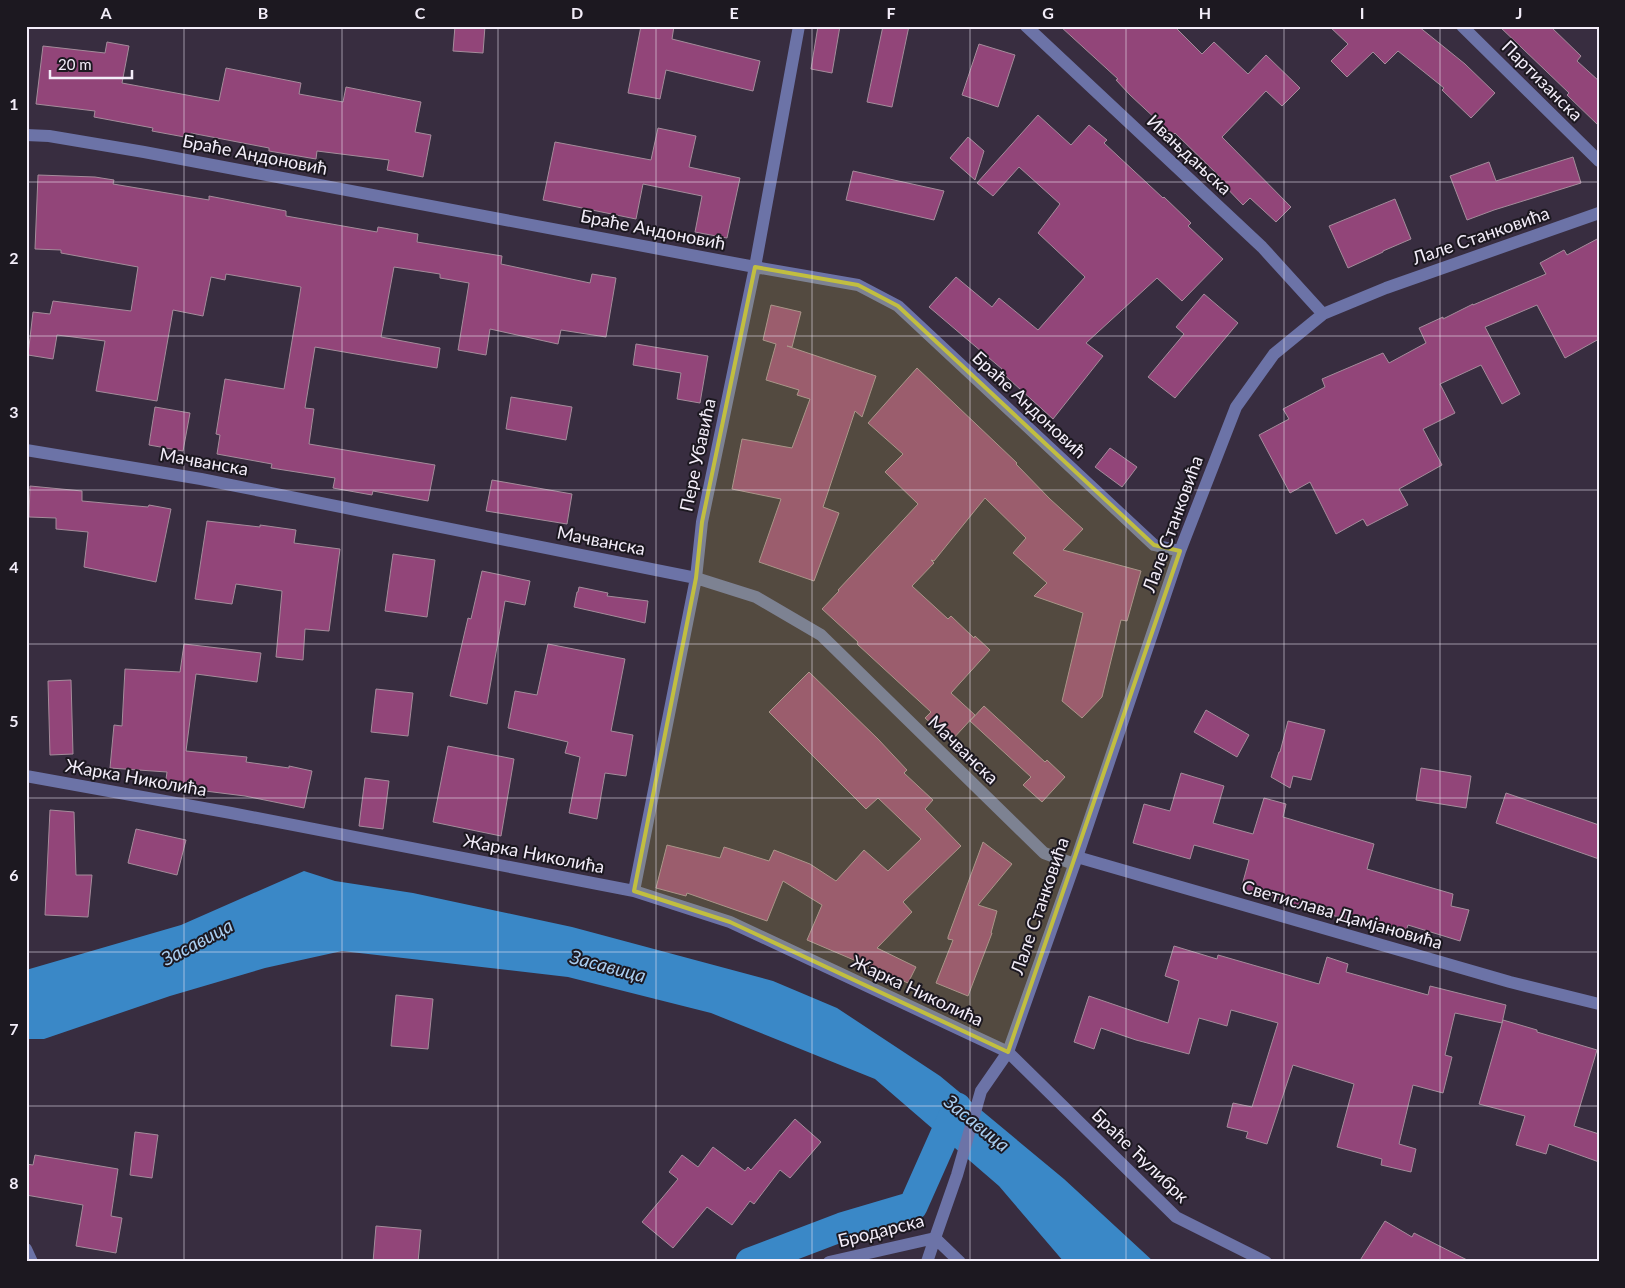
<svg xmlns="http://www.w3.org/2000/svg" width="1625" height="1288" viewBox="0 0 1625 1288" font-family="Lato,sans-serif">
<rect width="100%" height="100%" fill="#382d40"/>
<path fill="#3a88c7" d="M304,871L335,881L413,893L572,927L773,981L837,1008L940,1076L1064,1179L1154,1262H1064L999,1186L875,1079L711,1013L568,977L342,951L265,968L170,996L44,1039H26V970L181,925Z"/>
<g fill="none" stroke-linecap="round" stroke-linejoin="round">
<path stroke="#3a88c7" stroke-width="29" d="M750,1262L842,1227L913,1206L957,1107"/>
</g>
<path fill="#924579" stroke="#a48c9b" d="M455,26H485L483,53L453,51Z
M641,26H674L672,39L760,61L753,91L666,70L660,99L628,93Z
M818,26H840L832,73L811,69Z
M883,26H909L892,107L867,102Z
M1060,26H1174L1202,54L1214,42L1248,74L1266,55L1300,88L1282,106L1266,91L1222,137L1291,207L1276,222L1250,198L1243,205L1219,180L1221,178L1175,133L1173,135L1130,95L1116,80L1118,79Z
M1329,26H1418L1465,64L1495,93L1471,118L1442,90L1444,88L1398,51L1385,64L1373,52L1347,77L1331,61L1348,44Z
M1499,26H1550L1581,56L1577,61L1599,81V126L1567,95L1569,93Z
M107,42L129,46L122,83L219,101L226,68L301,83L299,94L343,102L346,87L421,102L415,132L431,135L423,177L387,170L389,160L317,151L316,159L269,151V148L191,133L190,138L152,131L153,128L94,117L95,111L36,104L43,46L105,53Z
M979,44L1015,55L998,107L962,95Z
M1038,115L1071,145L1089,125L1107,140L1104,143L1163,198L1164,197L1191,223L1188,226L1223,259L1182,301L1157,278L1086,343L1103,356L1053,419L1000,371L1002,369L929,307L956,277L992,307L999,298L1038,330L1085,277L1038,233L1060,204L1019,167L993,196L977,183Z
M658,128L696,136L689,167L740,178L727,238L695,232L702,196L643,184L636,219L543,200L555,142L651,160Z
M968,137L984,151L975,180L950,158Z
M1573,157L1581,183L1494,210L1467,220L1450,176L1489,162L1496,181Z
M853,171L944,191L934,220L846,200Z
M38,175L95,177L114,180L113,184L209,200V196L286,211V216L377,232L378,227L418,234L417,242L502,256L501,264L590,283L592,274L616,278L606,337L561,330L558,344L490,329L486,355L458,350L469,283L440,278V274L394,267L381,337L440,348L437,368L315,347L305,408L314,409L309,444L435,465L428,501L373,491L372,495L333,488L335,478L271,468L272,464L217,454L220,435L216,434L225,379L284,389L301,287L226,274L225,280L211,277L203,316L173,310L157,401L96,391L105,341L57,335L53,359L28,355L33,312L50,314L53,301L131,311L138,267L61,253V250L35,249Z
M1395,199L1411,239L1383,251V252L1348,268L1329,226Z
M1599,238V339L1565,358L1537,305L1485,327L1520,394L1502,404L1481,365L1440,384L1455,413L1423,429L1442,465L1399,489L1408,505L1367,526L1363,519L1336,534L1310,482L1290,493L1259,435L1289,419L1283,409L1325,387L1322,379L1383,353L1389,363L1426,343L1419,328L1443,317V319L1473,304V305L1546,274L1540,263L1564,250L1567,255Z
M1204,294L1238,323L1175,398L1148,377L1184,334L1176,327Z
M771,305L801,312L792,347L787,346L876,376L862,417L855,411L823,507L839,513L814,581L759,562L781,499L732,489L742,439L792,448L810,399L797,395L799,390L766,380L776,344L763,340Z
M636,344L708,356L700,403L677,399L681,373L633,365Z
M917,368L1017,463L1016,464L1050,499L1083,529L1063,550L1141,571L1127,621L1121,620L1102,697L1082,718L1062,701L1083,613L1034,596L1047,583L1013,553L1026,538L985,498L934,561L931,560L934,563L912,586L948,619L951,616L974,638L975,636L990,650L951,693L975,715L951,741L925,718L931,712L857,644L858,642L822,609L839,591L838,590L918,504L885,472L903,454L868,423Z
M511,397L572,407L566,440L506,429Z
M155,407L190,413L183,451L149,445Z
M1110,448L1137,467L1122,487L1095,467Z
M492,480L572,494L567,524L486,511Z
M30,486L82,491V501L148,507L149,505L171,509L156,582L84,567L88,532L56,529V518L29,517Z
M207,521L260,527V525L296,530L294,543L340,549L329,631L305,629L303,660L276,657L282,591L236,584L232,604L195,599Z
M393,554L435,560L427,617L385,611Z
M482,571L530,581L525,605L505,601L487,704L450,696L468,618L471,619Z
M579,587L608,593L607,596L648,601L645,623L574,607L577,592H578Z
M184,644L261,653L257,682L196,674L186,751L247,757L246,762L289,768V766L312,771L304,808L245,796L165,786L167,772L110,768L114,725L122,726L125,669L180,672Z
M548,644L625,659L611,731L633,735L626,776L605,773L597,819L569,813L580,757L565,753L568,742L508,728L515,691L537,695Z
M809,672L878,739L907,770L904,773L933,800L925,809L961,846L903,902L912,912L877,948L916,967L908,983L807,940L822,905L783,881L767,921L687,893L686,896L656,888L667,845L720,858L724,847L769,861L774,850L810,864L836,881L864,850L888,871L921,839L878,798L866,809L769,712Z
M71,680L73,754L50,755L48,681Z
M376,689L413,693L408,736L371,732Z
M984,706L1045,762L1047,760L1065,777L1042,802L1023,785L1031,777L970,721Z
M1206,710L1249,735L1237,757L1194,732Z
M1288,721L1325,730L1311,780L1293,776L1290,788L1271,777L1279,752H1280Z
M448,746L514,759L501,836L433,822Z
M1421,768L1471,776L1466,808L1416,800Z
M1181,773L1224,786L1213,823L1253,834L1264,798L1286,804L1283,817L1374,844L1367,869L1453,894L1451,906L1469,910L1460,941L1408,925L1406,931L1374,921L1373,925L1318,912L1317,914L1286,904L1287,902L1241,889L1249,860L1194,845L1190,859L1133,843L1144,804L1170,811Z
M365,778L389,781L383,829L359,826Z
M1506,793L1599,825V859L1496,823Z
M50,810L74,812L76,875H92L88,917L45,915Z
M136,829L186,840L177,875L128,863Z
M983,842L1012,864L978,905L997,911L991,933H992L968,996L936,983L953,940L948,939V937Z
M1174,946L1217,959L1218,955L1319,984L1327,957L1348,964L1346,972L1428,995L1430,986L1506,1005L1502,1023L1455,1013L1445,1055L1452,1057L1443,1093L1413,1085L1399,1144L1416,1149L1411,1172L1381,1165L1382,1159L1337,1147L1354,1084L1293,1065L1267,1144L1246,1138L1248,1132L1227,1127L1233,1103L1252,1107L1278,1023L1231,1010L1227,1026L1199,1018L1189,1054L1136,1040L1101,1028L1094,1049L1074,1042L1089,996L1168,1023L1179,981L1165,976Z
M396,995L433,999L428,1049L391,1046Z
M1503,1020L1537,1030V1032L1597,1050L1574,1126L1599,1134V1162L1549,1144L1546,1154L1516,1145L1525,1116L1479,1104Z
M795,1119L821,1142L790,1178L780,1170L754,1204L750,1201L732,1225L707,1207L673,1248L642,1222L678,1179L669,1172L682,1155L698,1167L713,1147L745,1171L748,1167L751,1170Z
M135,1132L158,1135L152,1178L130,1175Z
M35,1155L118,1169L111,1216L122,1218L116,1253L76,1246L83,1205L26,1195V1164L33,1165Z
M1385,1221L1412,1237L1414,1233L1471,1262H1359Z
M376,1226L421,1230L418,1262H373Z"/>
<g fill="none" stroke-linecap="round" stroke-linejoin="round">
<path stroke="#6c73a7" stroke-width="12" d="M1026,26L1262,247L1323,314
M1462,26L1599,161
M26,135L49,136L144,152L755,267L858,285L898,306L1154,545L1180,551
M26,450L201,479L696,578L756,597L821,635L1044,853L1074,864
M26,776L231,813L634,891L730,922L1008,1052L1176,1217L1266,1262
M1077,857L1510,982L1599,1004
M634,891L696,578L702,522L755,267L799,26
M26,1249L32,1262
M829,1262L935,1238L957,1175L981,1091L1008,1052L1077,857L1180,551L1236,407L1274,354L1323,314L1386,288L1599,213
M927,1262L935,1238L960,1262"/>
</g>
<path fill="#c1be40" fill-opacity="0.2" stroke="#c1be40" stroke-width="4" stroke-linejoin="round" d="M755,267L858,285L898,306L1154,545L1180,551L1008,1052L730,922L634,891L696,578L702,522Z"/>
<path fill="none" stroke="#f3edf9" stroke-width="1" stroke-opacity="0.55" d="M184,26V1262M342,26V1262M498,26V1262M656,26V1262M812,26V1262M970,26V1262M1126,26V1262M1284,26V1262M1440,26V1262M26,182H1599M26,336H1599M26,490H1599M26,644H1599M26,798H1599M26,952H1599M26,1106H1599"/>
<g text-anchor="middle" stroke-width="4" stroke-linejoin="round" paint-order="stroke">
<g font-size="18" fill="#f3edf9" stroke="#1c1820">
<text transform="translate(1542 81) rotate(45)" y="6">Партизанска</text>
<text transform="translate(255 155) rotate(11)" y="6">Браће Андоновић</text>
<text transform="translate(1189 155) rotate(43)" y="6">Ивањдањска</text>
<text transform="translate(653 230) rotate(11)" y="6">Браће Андоновић</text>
<text transform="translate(1481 236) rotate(-19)" y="6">Лале Станковића</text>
<text transform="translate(1029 405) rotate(43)" y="6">Браће Андоновић</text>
<text transform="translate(698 455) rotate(-78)" y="6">Пере Убавића</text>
<text transform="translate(204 462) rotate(10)" y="6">Мачванска</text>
<text transform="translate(1173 524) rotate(-70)" y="6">Лале Станковића</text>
<text transform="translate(601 541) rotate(11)" y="6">Мачванска</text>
<text transform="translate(963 750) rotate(44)" y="6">Мачванска</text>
<text transform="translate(136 778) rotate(10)" y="6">Жарка Николића</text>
<text transform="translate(534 854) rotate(11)" y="6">Жарка Николића</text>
<text transform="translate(1040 906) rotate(-71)" y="6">Лале Станковића</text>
<text transform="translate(1342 915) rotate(16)" y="6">Светислава Дамјановића</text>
<text transform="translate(917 991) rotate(25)" y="6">Жарка Николића</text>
<text transform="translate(1140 1156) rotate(44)" y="6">Браће Ћулибрк</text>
<text transform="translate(881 1231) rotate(-14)" y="6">Бродарска</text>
</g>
<g font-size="19" font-style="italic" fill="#aacef0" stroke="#1c1820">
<text transform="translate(197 942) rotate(-28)" y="7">Засавица</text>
<text transform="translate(608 966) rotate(15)" y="7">Засавица</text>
<text transform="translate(977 1123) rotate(39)" y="7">Засавица</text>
</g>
</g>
<rect width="1625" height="1288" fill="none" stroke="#1c1820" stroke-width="55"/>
<path d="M50 70v8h82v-8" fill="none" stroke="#f3edf9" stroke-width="2.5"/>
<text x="58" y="70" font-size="15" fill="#f3edf9" stroke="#1c1820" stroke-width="4" paint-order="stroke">20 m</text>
<rect x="28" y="28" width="1570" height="1232" fill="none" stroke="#f3edf9" stroke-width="2"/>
<g font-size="16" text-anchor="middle" font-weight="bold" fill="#f3edf9">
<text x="106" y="19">A</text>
<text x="263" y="19">B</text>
<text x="420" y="19">C</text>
<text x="577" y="19">D</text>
<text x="734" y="19">E</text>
<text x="891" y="19">F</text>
<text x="1048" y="19">G</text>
<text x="1205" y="19">H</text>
<text x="1362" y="19">I</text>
<text x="1519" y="19">J</text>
<text x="14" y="110">1</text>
<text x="14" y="264">2</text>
<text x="14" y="418">3</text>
<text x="14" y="573">4</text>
<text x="14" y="727">5</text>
<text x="14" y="881">6</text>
<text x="14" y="1035">7</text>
<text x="14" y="1189">8</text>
</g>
</svg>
